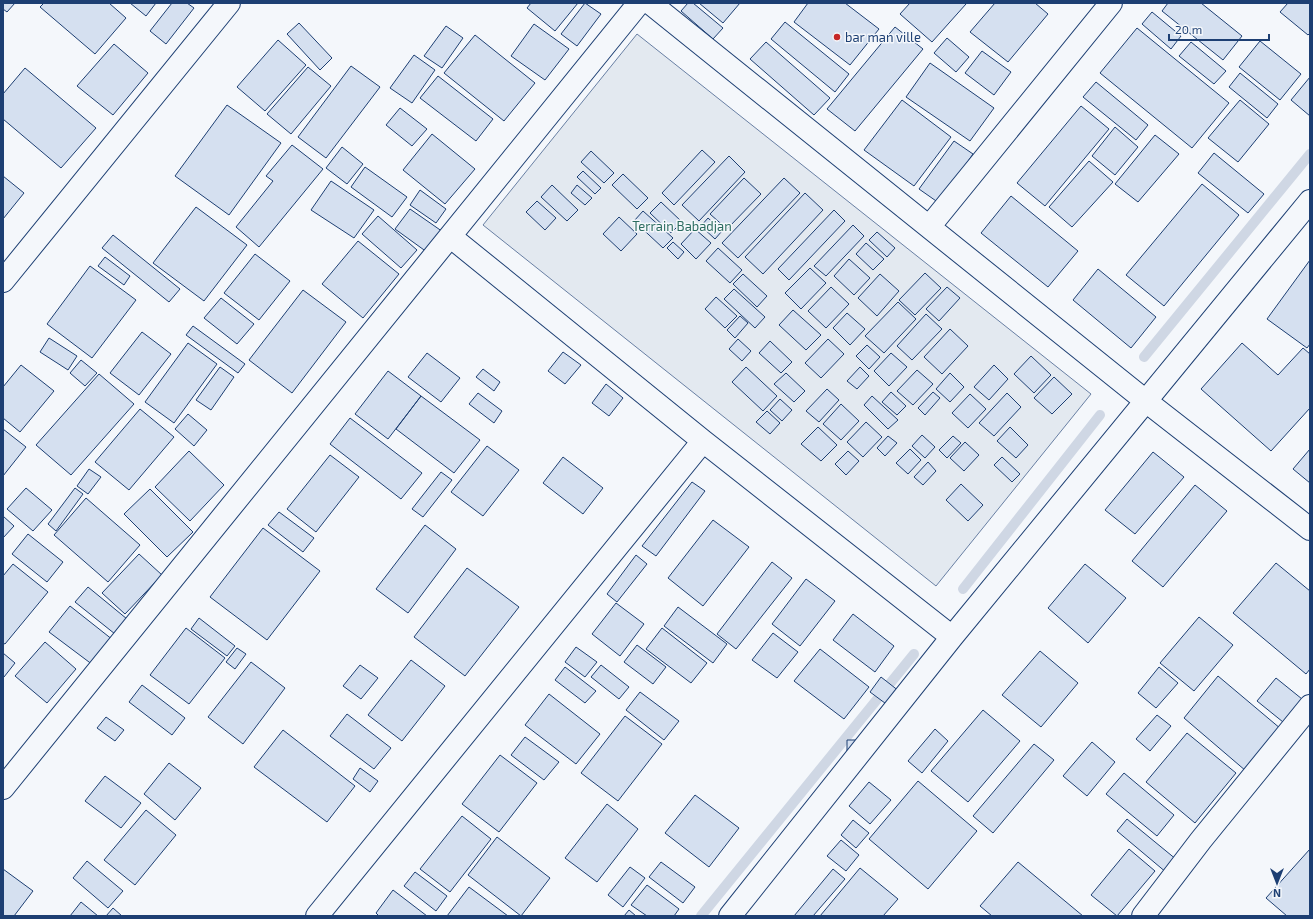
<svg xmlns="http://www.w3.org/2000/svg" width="1313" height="919" viewBox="0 0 1313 919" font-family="'Exo 2',sans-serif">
<rect width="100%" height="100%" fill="#f4f7fb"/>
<path fill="#e3e9f0" stroke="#687fa3" d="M637,34L1091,394L936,586L483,225Z"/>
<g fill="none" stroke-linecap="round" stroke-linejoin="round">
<path stroke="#cfd7e4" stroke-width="10" d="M1144,357L1310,154
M963,589L1100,415
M701,916L914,654"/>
</g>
<path fill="#d5e0f0" stroke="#1d3f73" d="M3,3H15L7,12L3,9Z
M44,3H109L126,18L95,54L40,7Z
M130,3H156L146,16Z
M172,3H187L194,8L166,44L150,31Z
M531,3H578L555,31L527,8Z
M585,3L601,14L577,46L561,34Z
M688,3H693L723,28L713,39L681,11Z
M699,3H740L723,23Z
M808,3H845L879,29L850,65L794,22Z
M910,3H964L966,4L932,42L900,14Z
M995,3H1035L1048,14L1008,62L970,32Z
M1168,3H1201L1242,36L1223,60L1162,11Z
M1288,3H1310V33L1308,35L1280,12Z
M1152,12L1181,36L1171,49L1142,24Z
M785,22L849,74L835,92L771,39Z
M299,23L332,58L320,70L287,34Z
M534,24L569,49L545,80L511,56Z
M446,26L463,38L442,68L424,56Z
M895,27L923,49L855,131L827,109Z
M1137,28L1229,103L1192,148L1100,73Z
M475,35L535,83L504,121L444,73Z
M947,38L969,57L956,72L934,53Z
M278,40L306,65L265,111L237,87Z
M1260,41L1301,74L1280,100L1239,67Z
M766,42L830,98L814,115L750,59Z
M1191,42L1226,71L1214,84L1179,56Z
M114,44L148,73L113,115L77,86Z
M982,51L1011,72L994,95L965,73Z
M414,55L435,70L412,103L390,88Z
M930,63L994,108L970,141L906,97Z
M351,66L380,87L326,158L298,137Z
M308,67L331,86L291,134L267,114Z
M25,68L96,128L61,168L3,119V94Z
M1240,73L1278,104L1267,118L1229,87Z
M438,76L493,119L476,141L420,98Z
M1310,77V116L1291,100Z
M1096,82L1148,125L1136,140L1083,97Z
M902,100L951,137L914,186L864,150Z
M1240,100L1269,124L1238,162L1208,138Z
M227,105L281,143L229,215L175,176Z
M1081,106L1109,129L1045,206L1017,183Z
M400,108L427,129L412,146L386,125Z
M1115,127L1138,147L1115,175L1092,156Z
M432,134L475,169L445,204L403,170Z
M1155,135L1179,154L1138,202L1115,184Z
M954,141L973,154L939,203L919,189Z
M292,145L323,169L259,247L236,227L273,181L266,176Z
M342,147L363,164L347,184L326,168Z
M702,150L715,162L674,205L662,193Z
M591,151L614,173L604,183L581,162Z
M1214,153L1264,194L1248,213L1198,173Z
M729,156L745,172L699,221L682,205Z
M1089,161L1113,182L1072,227L1049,207Z
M365,167L407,197L392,217L351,187Z
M583,171L601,188L595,194L577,177Z
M623,174L648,198L637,209L612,185Z
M3,176L24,193L3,219Z
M744,178L761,194L727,229L710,214Z
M784,178L800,193L738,258L722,243Z
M331,181L374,210L354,238L311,210Z
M1202,184L1239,215L1164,306L1126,275Z
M552,185L578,210L567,221L541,197Z
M577,185L592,198L585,205L571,193Z
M420,190L446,209L436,223L410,205Z
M805,193L823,210L763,274L745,257Z
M1011,196L1078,251L1048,287L981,233Z
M537,201L556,218L545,230L526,212Z
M661,202L682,222L671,233L650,213Z
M196,207L247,245L204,301L153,263Z
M410,209L446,234L431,255L395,229Z
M834,210L845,221L789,280L778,269Z
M643,211L673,238L663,248L634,221Z
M378,216L417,250L401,268L362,234Z
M619,217L637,234L621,251L603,234Z
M708,218L722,231L715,239L701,226Z
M853,225L864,236L826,276L814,266Z
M695,229L711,243L696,259L681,244Z
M877,232L895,248L887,257L869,240Z
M113,235L180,289L169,302L102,248Z
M358,241L399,274L363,318L322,284Z
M673,242L684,252L678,259L667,248Z
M866,243L884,259L873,270L856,254Z
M718,248L742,270L730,283L706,261Z
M255,254L290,281L259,320L224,293Z
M105,257L130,276L124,285L98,266Z
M849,259L870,278L854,295L834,276Z
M1310,260V344L1307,348L1267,319Z
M90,266L136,300L92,358L47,324Z
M810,268L826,283L801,309L785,293Z
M1098,269L1156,317L1131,348L1073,300Z
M925,273L941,288L915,315L899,300Z
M743,274L767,296L757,307L733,284Z
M880,274L899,291L877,316L858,298Z
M831,287L849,304L826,328L808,311Z
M947,287L960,298L939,321L926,309Z
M734,289L765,317L755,328L724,299Z
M303,290L346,322L292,393L249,360Z
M716,297L737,316L725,328L705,309Z
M221,298L254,324L237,344L204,318Z
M898,302L916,319L884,353L865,336Z
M793,310L821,335L806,350L779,325Z
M847,313L865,329L850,345L833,328Z
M926,314L942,329L912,360L897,346Z
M740,316L748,323L735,338L727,330Z
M193,326L245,364L238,373L186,335Z
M950,329L968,346L942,374L924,357Z
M142,332L171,354L139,395L110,373Z
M49,338L77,356L68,370L40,352Z
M738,339L751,351L742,361L729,349Z
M828,339L844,354L821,378L805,363Z
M770,341L792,362L781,373L759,353Z
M188,343L217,364L174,423L145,402Z
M1242,343L1278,375L1303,348L1310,354V408L1271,451L1201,389Z
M867,345L880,357L869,369L856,356Z
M563,352L581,365L565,384L548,371Z
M427,353L460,378L441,402L408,377Z
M891,353L907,367L889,386L874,371Z
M1031,356L1051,375L1034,393L1014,374Z
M81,360L97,373L85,386L70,373Z
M21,365L54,391L20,432L3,418V387Z
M994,365L1008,379L989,400L974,387Z
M220,367L234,377L211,410L196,400Z
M746,367L777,396L763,411L732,382Z
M860,367L869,376L857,389L847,381Z
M483,369L500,382L494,391L476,377Z
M917,370L933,384L913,405L897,391Z
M388,371L421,396L388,439L355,414Z
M786,373L805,391L794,402L774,384Z
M950,373L964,387L950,402L936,389Z
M99,374L134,404L71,475L36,445Z
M1054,377L1072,394L1052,414L1034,398Z
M606,384L623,398L609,416L592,403Z
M827,389L839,400L819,422L806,411Z
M891,392L906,406L897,415L882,402Z
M933,392L940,398L925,415L918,408Z
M478,393L502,411L494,423L469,404Z
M1007,393L1021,407L994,436L979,423Z
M970,394L986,409L968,428L952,413Z
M421,396L480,440L454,473L396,429Z
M872,396L898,420L888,429L864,405Z
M780,399L792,410L782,421L770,410Z
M841,404L859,421L841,440L823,424Z
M140,409L174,437L129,490L95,462Z
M767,411L780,423L770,434L756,422Z
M188,414L207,430L194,446L175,429Z
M350,418L422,473L401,499L330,444Z
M866,422L882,437L863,457L847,442Z
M818,427L837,445L821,461L801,444Z
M1010,427L1028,445L1016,458L997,441Z
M3,429L26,447L3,476Z
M922,435L935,447L925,458L912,446Z
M888,436L897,443L885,456L877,448Z
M953,436L961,443L947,458L939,450Z
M965,442L979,455L964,471L950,458Z
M487,446L519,470L483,516L451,492Z
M910,449L921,460L908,474L896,463Z
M1310,449V483L1293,469Z
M189,451L224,485L190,521L155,487Z
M848,451L859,461L846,475L835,464Z
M1153,452L1184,477L1135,534L1105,510Z
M330,455L359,477L316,532L287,509Z
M563,457L603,488L583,514L543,483Z
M1002,457L1020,474L1012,482L994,465Z
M928,462L936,471L923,485L914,477Z
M89,469L101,477L88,494L77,486Z
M441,472L452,480L423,517L412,509Z
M692,482L705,491L656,556L642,546Z
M961,484L983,505L968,521L946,500Z
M1195,485L1227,511L1163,587L1132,561Z
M26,488L52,510L33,531L7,509Z
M75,488L83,494L56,531L48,524Z
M150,489L193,532L167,557L124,514Z
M86,498L140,545L108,582L54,535Z
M279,512L314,538L303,552L268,525Z
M3,516L14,526L3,538Z
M713,520L749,547L703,606L668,578Z
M425,525L456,549L408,613L376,589Z
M263,528L320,571L267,640L210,597Z
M28,534L63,562L47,582L12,554Z
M139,554L162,575L125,614L102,593Z
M636,555L647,564L617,602L607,594Z
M772,562L792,578L736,649L717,634Z
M1276,563L1310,591V669L1306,674L1233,613Z
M13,564L48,592L5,644L3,643V576Z
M1085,564L1126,598L1088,643L1048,608Z
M467,568L519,607L465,676L414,637Z
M806,579L835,601L800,646L772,624Z
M88,587L127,619L115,634L75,602Z
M616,603L644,624L620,656L592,634Z
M70,606L113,640L93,665L49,632Z
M678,607L727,644L713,663L664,626Z
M853,614L894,646L875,672L833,640Z
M1199,617L1233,645L1194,691L1160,663Z
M199,618L235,646L227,656L191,629Z
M186,628L225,658L189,704L150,675Z
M662,628L707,663L691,683L646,649Z
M773,633L798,652L777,678L752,660Z
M45,642L76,669L47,703L15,676Z
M637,645L666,667L653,684L624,662Z
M576,647L597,662L585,677L565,662Z
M237,648L246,654L235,669L226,662Z
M820,649L869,687L844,719L794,681Z
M1040,651L1078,683L1041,727L1002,695Z
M3,653L15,663L4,677H3Z
M411,660L445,686L402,741L368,715Z
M251,662L285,688L243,744L208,717Z
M360,665L378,678L361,699L343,686Z
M601,665L629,687L619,699L591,677Z
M565,667L596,691L585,703L555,680Z
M1159,667L1178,683L1156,708L1138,693Z
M1218,676L1281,729L1246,771L1184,718Z
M881,677L904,695L893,709L870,692Z
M1276,678L1302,699L1283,722L1257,701Z
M142,685L185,718L172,735L129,702Z
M640,692L679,721L664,740L626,710Z
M549,694L600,734L576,764L525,725Z
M983,710L1020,741L968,802L931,771Z
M347,714L391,748L374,769L330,736Z
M1157,715L1171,726L1150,751L1136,739Z
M625,716L662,744L618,801L581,773Z
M106,717L124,730L115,741L97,728Z
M935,729L948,741L922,773L908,761Z
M283,730L355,786L327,822L254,767Z
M1187,733L1236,773L1195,823L1146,782Z
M525,737L559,762L544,780L511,755Z
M847,740H862L847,762Z
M1092,742L1115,762L1087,796L1063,776Z
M1034,744L1054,760L993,833L973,816Z
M500,755L537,783L499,832L462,804Z
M169,763L201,788L175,820L144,794Z
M360,768L378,781L370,792L353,779Z
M1124,773L1174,815L1157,836L1106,794Z
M105,776L141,803L121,828L85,801Z
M918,781L977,831L928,889L869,839Z
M869,782L891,800L870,824L849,806Z
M695,795L739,828L709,867L665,833Z
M607,804L638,829L597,882L565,858Z
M146,810L176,835L135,885L104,860Z
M462,816L491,839L450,892L420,869Z
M1127,819L1177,860L1167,873L1117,831Z
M853,820L869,833L856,848L841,835Z
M497,837L550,878L521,916L468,875Z
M841,840L859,855L846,871L827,856Z
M1129,849L1155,871L1117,916L1091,895Z
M1310,849V916H1287L1266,898Z
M87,861L123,891L108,908L73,878Z
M661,862L695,887L683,903L649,877Z
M1018,862L1083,916H992L980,906Z
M630,867L645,878L623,907L608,895Z
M860,868L898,899L883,916H820Z
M3,869L33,891L14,916H3Z
M833,869L845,879L813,916H794Z
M415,872L447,896L436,911L404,886Z
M647,885L679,909L674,916H647L631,905Z
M469,887L508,916H447Z
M393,890L427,916H379L376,913Z
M81,902L98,916H70Z
M113,908L122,916H106Z
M629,910L636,916H624Z"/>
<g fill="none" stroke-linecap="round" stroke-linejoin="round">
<defs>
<path id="minor" d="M650,3L1147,402L1310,529
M929,227L1111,3
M451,237L703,441L952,637
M3,281L229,3
M3,788L639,3
M317,916L703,441
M730,916L952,637L1310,201
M1143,916L1201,840L1310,706"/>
</defs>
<use href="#minor" stroke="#1d3f73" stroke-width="24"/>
<use href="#minor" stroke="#f4f7fb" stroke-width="22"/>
</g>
<circle fill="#c62828" stroke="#f4f7fb" stroke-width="1.5" cx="837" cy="37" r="4"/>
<g text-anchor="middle" stroke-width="3" stroke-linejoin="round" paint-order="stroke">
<g font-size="13" fill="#1d3f73" stroke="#f4f7fb" text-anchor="start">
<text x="845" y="42">bar man ville</text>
</g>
<g font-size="13" fill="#2c6c60" stroke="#f4f7fb">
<text x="682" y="231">Terrain Babadjan</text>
</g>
</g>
<rect width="1313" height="919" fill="none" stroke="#1d3f73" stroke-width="8"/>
<g transform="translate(1277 883) rotate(180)" stroke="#f4f7fb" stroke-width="3" paint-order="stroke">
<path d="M0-3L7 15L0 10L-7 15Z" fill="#1d3f73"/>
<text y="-6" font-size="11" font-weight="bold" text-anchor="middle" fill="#1d3f73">N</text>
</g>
<path d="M1169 34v6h100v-6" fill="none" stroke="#1d3f73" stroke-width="2"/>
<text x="1175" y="34" font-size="12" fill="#1d3f73" stroke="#f4f7fb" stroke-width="3" paint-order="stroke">20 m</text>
</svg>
